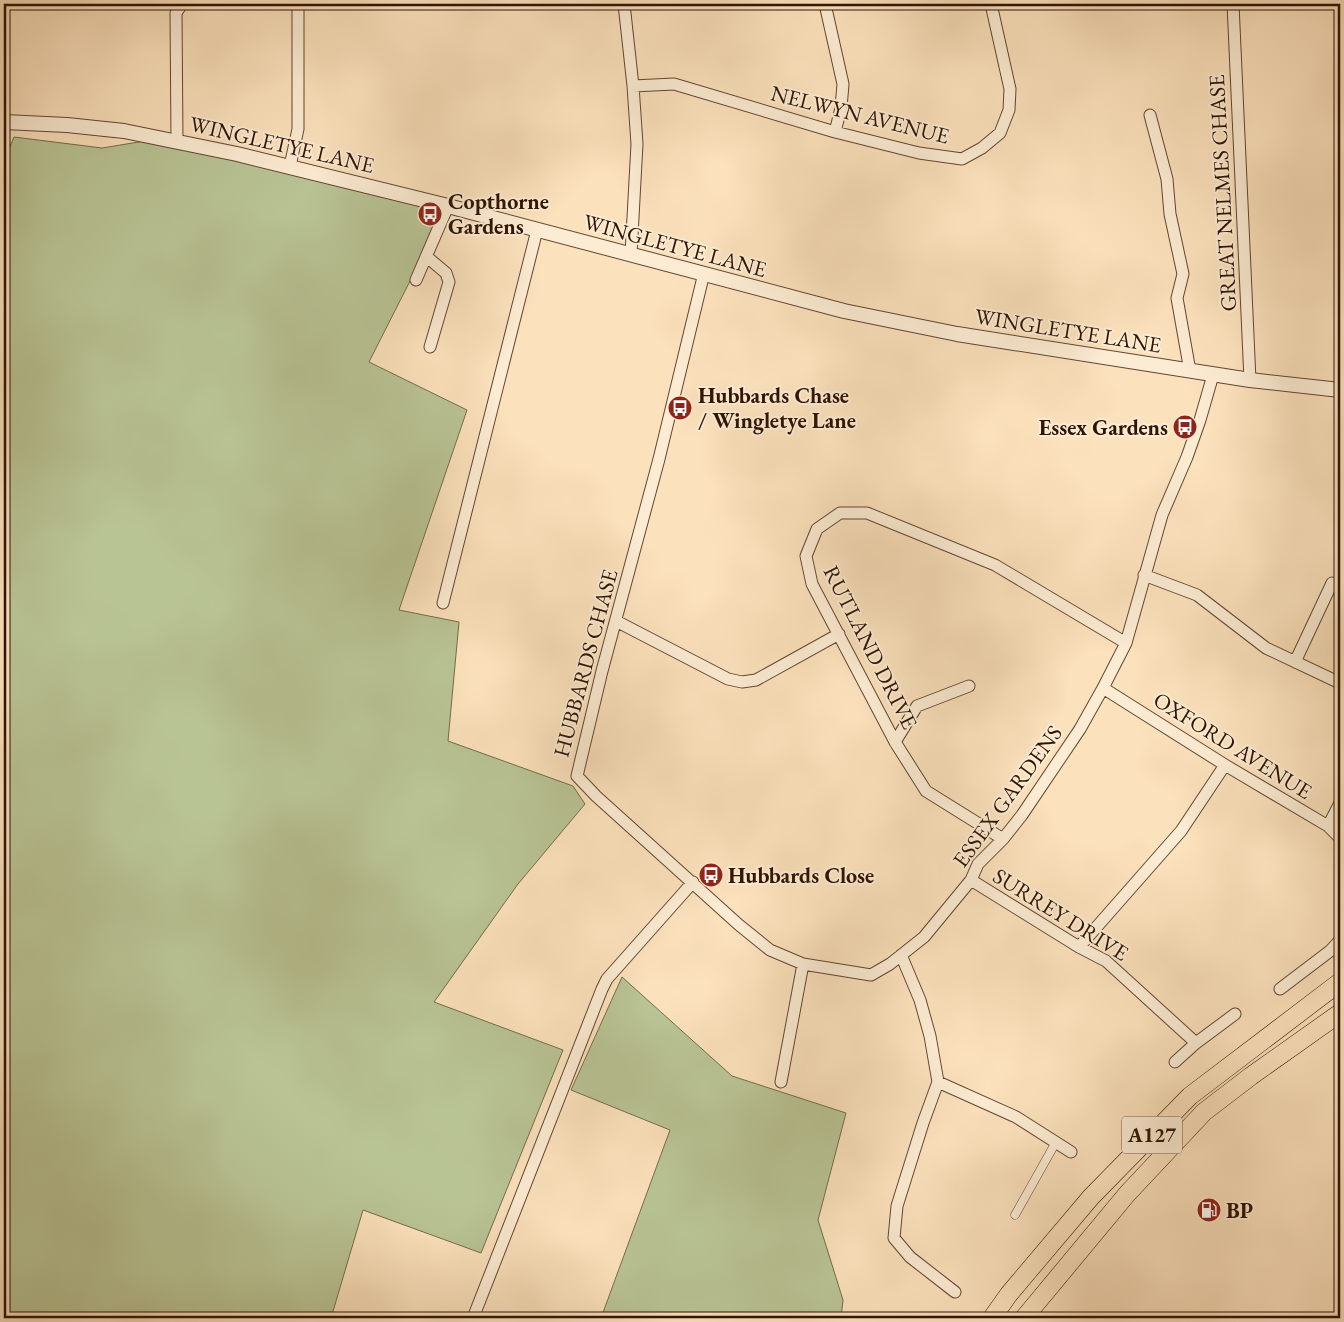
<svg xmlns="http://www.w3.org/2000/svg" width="1344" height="1322" viewBox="0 0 1344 1322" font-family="'EB Garamond',serif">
<rect width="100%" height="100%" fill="#fbe1bc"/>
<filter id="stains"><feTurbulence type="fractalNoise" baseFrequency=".004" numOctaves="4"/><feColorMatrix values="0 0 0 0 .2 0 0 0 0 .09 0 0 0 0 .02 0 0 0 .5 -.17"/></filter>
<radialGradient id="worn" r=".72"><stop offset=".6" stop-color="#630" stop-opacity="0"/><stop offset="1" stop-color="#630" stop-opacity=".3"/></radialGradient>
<path fill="#b9c495" stroke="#746c4c" d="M14,137L102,148L163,138L448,206L369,362L467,410L399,610L459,622L448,741L573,786L585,804L518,884L434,1002L563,1050L481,1253L363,1210L331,1318H4V161Z
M622,977L732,1076L846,1113L818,1220L843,1300L841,1318H601L670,1130L571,1090Z"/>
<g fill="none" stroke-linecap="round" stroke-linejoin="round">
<defs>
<path id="pedestrian" d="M1015,1215L1056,1142"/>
<path id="minor" d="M624,4L633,86L637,144L631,254
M825,4L843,84L841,108L835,132
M1233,4L1250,380
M633,86L674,84L835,132L919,153L962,159L982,148L1000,133L1009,110L1010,89L991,4
M1150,115L1167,179L1170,214L1183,274L1177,298L1190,371
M177,141L176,13L182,4
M290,166L298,129V4
M427,257L446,273L449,282L430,347
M704,273L659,459L602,671L577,776L596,796L739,925L770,950L803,964L871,975L890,964L924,937L971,880L978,864L1003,839L1022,815L1080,729L1103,688L1126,643L1162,515L1187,457L1200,420L1213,375
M416,280L448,206
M1144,575L1197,595L1266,648L1340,683
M443,603L537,230
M616,621L728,679L742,682L756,680L839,634
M1295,662L1332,583
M1103,688L1225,765L1328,826L1340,838
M895,742L917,706L969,686
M1328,826L1340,803
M1003,839L926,791L895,742L812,584L806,556L817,529L840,513H867L995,565L1126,643
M971,880L1079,947L1106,961L1196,1043L1235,1014
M1079,947L1181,831L1225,765
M901,955L920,1000L930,1036L938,1082L923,1123L897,1206L894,1238L910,1257L955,1292
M1280,989L1330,951L1340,940
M1175,1062L1196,1043
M781,1082L803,964
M938,1082L1016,1117L1071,1152
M473,1318L602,989L607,979L693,882"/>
<path id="tertiary" d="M4,122L67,125L124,131L237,154L448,206L844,311L957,334L1250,380L1340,390"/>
<path id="trunk" d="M992,1318L1009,1294L1091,1197L1190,1096L1340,982
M1024,1318L1127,1194L1204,1112L1251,1076L1340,1013"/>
</defs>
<use href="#pedestrian" stroke="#624631" stroke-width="9"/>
<use href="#minor" stroke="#624631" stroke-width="13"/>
<use href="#tertiary" stroke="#624631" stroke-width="16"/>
<use href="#trunk" stroke="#2f1303" stroke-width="19"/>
<use href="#pedestrian" stroke="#fcecd3" stroke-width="8"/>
<use href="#minor" stroke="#fcecd3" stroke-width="11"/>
<use href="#tertiary" stroke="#fcecd3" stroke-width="14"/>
<use href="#trunk" stroke="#fbe1bc" stroke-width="18"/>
</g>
<defs>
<symbol id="bus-disc" viewBox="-11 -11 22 22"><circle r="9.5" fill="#8f2418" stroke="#fcecd3"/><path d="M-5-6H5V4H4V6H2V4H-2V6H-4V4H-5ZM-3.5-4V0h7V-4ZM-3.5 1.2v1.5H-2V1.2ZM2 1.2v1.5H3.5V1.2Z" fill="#fff"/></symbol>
<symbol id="fuel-disc" viewBox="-11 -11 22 22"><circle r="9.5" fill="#8f2418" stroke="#fcecd3"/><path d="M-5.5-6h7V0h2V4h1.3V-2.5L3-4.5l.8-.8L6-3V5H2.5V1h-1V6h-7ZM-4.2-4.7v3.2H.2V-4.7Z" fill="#fff"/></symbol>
</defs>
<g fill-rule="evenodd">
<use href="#bus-disc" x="416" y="200" width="28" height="28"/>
<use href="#bus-disc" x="666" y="394" width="28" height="28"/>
<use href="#bus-disc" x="1171" y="413" width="28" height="28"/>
<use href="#bus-disc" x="697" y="861" width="28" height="28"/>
<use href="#fuel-disc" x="1195" y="1196" width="28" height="28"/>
</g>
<g text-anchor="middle" stroke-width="4" stroke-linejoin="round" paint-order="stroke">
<rect fill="#fcecd3" stroke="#6c5441" stroke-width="1" x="1122" y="1116.5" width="60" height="37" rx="4"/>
<g font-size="21" font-weight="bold" fill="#2f1303">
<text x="1152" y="1142">A127</text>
</g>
<g font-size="22" fill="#2f1303" stroke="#fcecd3">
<text transform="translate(860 114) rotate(14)" y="8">NELWYN AVENUE</text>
<text transform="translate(282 144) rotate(13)" y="8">WINGLETYE LANE</text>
<text transform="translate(1222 193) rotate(-93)" y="8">GREAT NELMES CHASE</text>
<text transform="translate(675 245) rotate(15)" y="8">WINGLETYE LANE</text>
<text transform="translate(1068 330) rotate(9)" y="8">WINGLETYE LANE</text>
<text transform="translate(871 647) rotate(63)" y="8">RUTLAND DRIVE</text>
<text transform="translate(585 663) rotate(-75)" y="8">HUBBARDS CHASE</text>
<text transform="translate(1233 745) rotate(32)" y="8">OXFORD AVENUE</text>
<text transform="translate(1007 796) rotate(-54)" y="8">ESSEX GARDENS</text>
<text transform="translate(1061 914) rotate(32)" y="8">SURREY DRIVE</text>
</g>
<g font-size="22" font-weight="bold" fill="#2f1303" stroke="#fcecd3" text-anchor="start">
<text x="448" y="209">Copthorne<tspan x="448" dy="25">Gardens</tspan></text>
<text x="698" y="403">Hubbards Chase<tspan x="698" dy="25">/ Wingletye Lane</tspan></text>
<text x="1168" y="435" text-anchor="end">Essex Gardens</text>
<text x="728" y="883">Hubbards Close</text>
<text x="1226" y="1218">BP</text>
</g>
</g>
<rect width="1344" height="1322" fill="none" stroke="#fbe1bc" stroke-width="20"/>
<rect x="5" y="5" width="1334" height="1312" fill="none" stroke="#2f1303" stroke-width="2.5"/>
<rect x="10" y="10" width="1324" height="1302" fill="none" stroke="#2f1303"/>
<rect width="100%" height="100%" filter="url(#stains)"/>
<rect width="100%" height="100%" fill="url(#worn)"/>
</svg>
